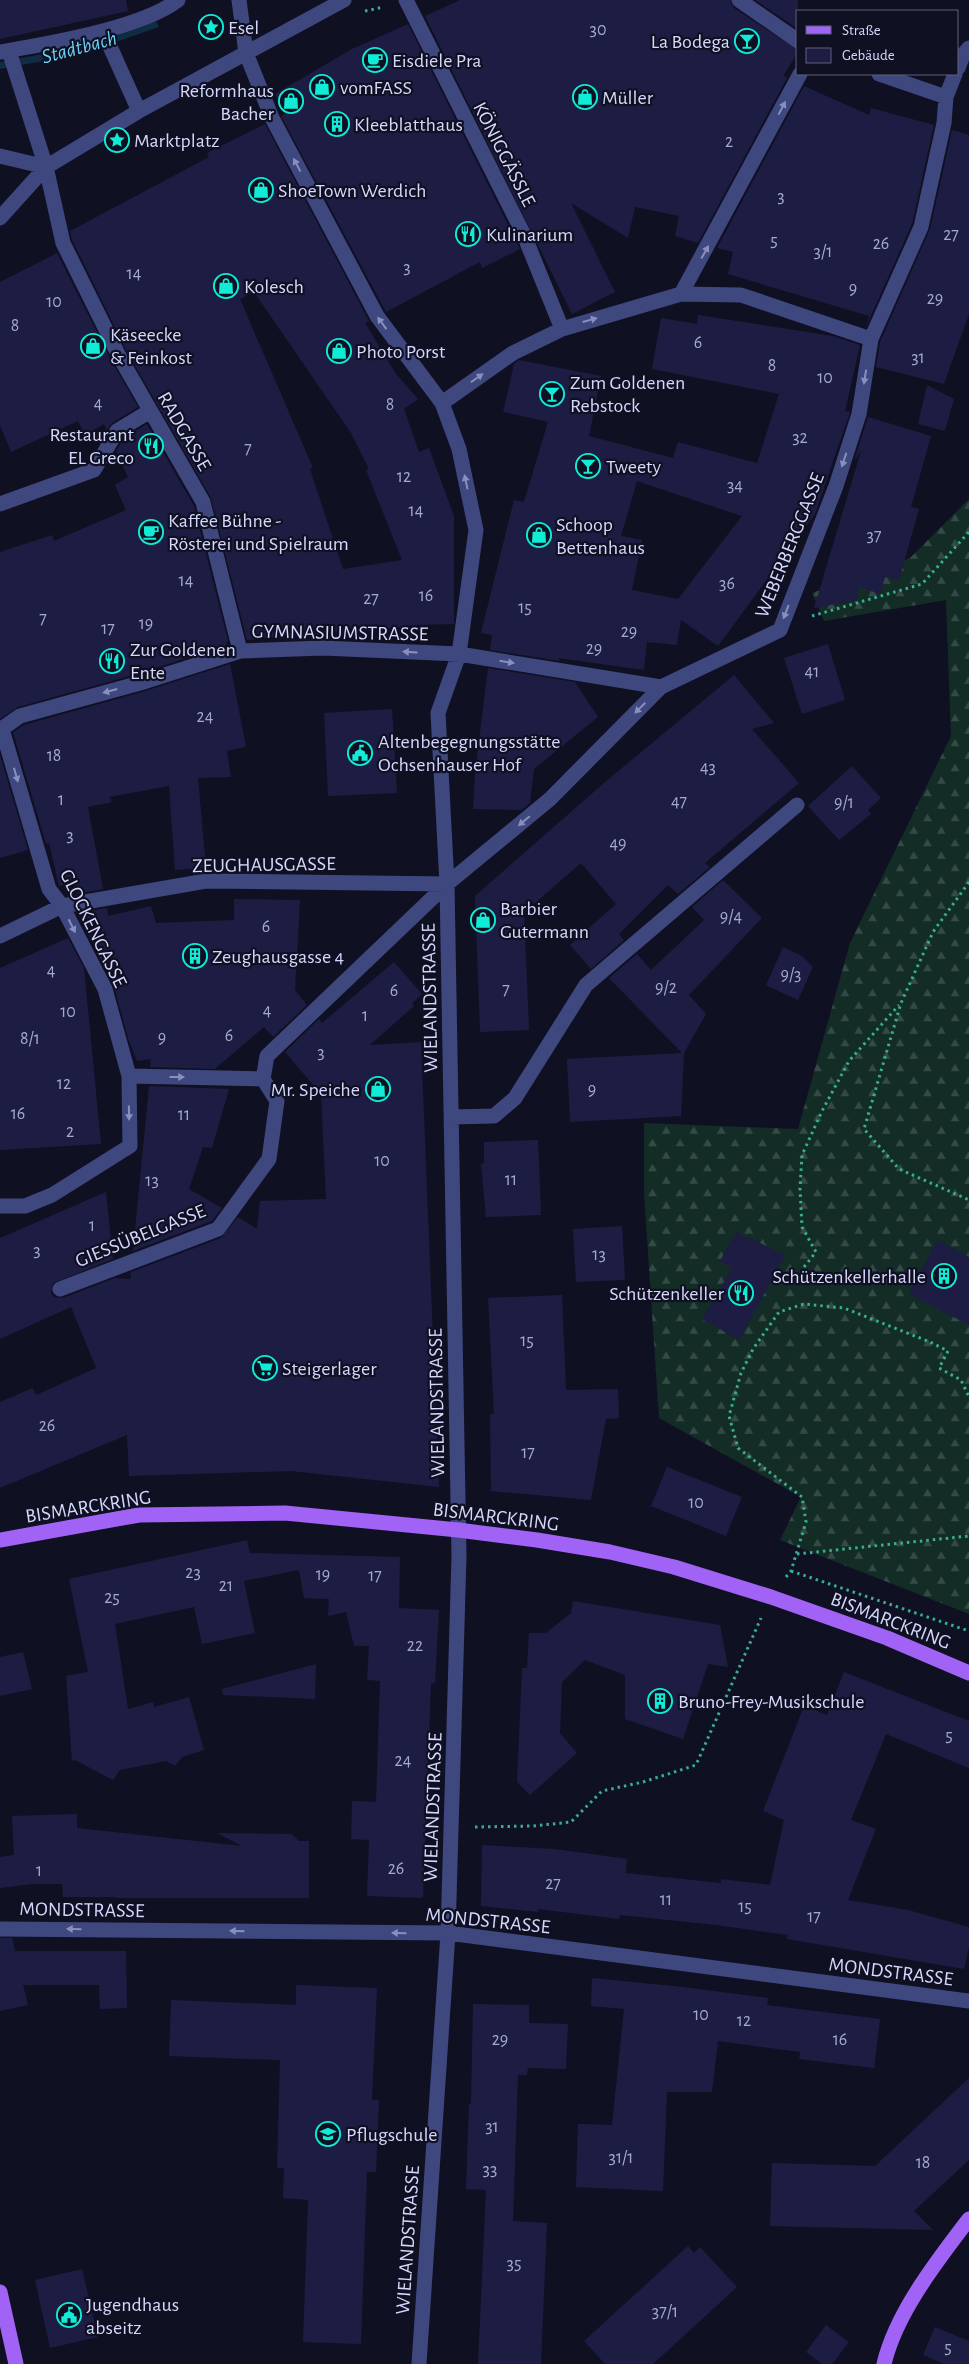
<svg xmlns="http://www.w3.org/2000/svg" width="969" height="2364" viewBox="0 0 969 2364" font-family="'Alegreya Sans',sans-serif">
<defs>
<pattern id="forest-firs" width="22" height="20" patternUnits="userSpaceOnUse" patternTransform="scale(1.25)"><rect width="22" height="20" fill="#132c26"/><path d="M5 1l3.5 6h-7zM16 11l3.5 6h-7z" fill="#344a46"/></pattern>
</defs>
<rect width="100%" height="100%" fill="#101023"/>
<path fill="url(#forest-firs)" d="M969,499V1614L780,1540L801,1497L659,1418L644,1193V1123L798,1129L850,943L951,736L946,600L824,621L812,593L910,558Z"/>
<path fill="#0f2c42" d="M156,21L159,27L81,54L0,69V62L80,47Z"/>
<path fill="#1d1d43" fill-rule="evenodd" d="M0,0H126L128,11L0,39Z
M460,0H730L734,8L798,50V52L783,76L787,78L698,243L675,236L679,216L635,207L628,238L571,203L615,292L572,314L425,16Z
M755,0H798V29Z
M408,24L520,249L482,268L480,262L386,312L281,116L286,113L275,94L352,49Z
M804,86L869,115L871,108L934,125L912,224L866,327L869,316L728,274L733,252L717,248Z
M265,124L369,321L365,323L396,374L418,399L404,409L419,452L429,448L454,516V624L415,625L353,633L352,630L247,640L211,498L127,352L72,240L70,231L209,157L207,153ZM254,292L351,433L369,469L366,470L402,560L343,569L310,469L313,468L240,299Z
M952,130L969,135V314L944,384L876,367L880,342L930,229Z
M57,253L111,360L138,407L112,423L107,430L104,424L85,435L78,421L11,452L0,425V282Z
M698,315L833,336L860,345L845,411L850,412L815,514L718,646L681,620L677,645L647,642L644,670L558,658L560,661L490,650L492,635L481,633L514,500L524,502L548,422L503,412L514,364L519,360L601,376L589,436L673,458L678,442L757,463L779,394L652,369L661,318L697,324ZM637,481L742,516L678,599L632,590L642,540L621,536Z
M927,385L954,399L945,431L918,424Z
M868,417L931,436L911,507L919,509L899,580L885,577L880,594L859,587L857,600L814,608L861,451L854,461Z
M147,424L194,506L228,641L226,642L227,645L137,674L18,707L0,719V552L52,535L54,541L126,510L115,485L128,477L116,451L124,438Z
M828,644L845,700L802,714L784,658Z
M230,664L246,747L227,751L231,777L198,778L206,868L175,870L169,786L109,797L112,802L88,807L103,889L78,894L75,883L59,886L49,843L46,844L13,732L24,725L142,692Z
M488,668L575,682L598,717L534,769L530,803L521,810L473,809L475,773Z
M734,675L774,723L752,729L799,783L705,863L710,867L678,894L668,885L619,934L624,940L591,969L570,945L616,904L581,863L534,904L530,899V907L524,912L529,1030L480,1032L475,896L604,783Z
M392,709L397,793L328,796L324,713Z
M0,755L28,850L0,858Z
M852,766L881,798L868,810L871,814L839,840L808,806Z
M723,880L762,918L689,995L706,1014L684,1053L681,1116L570,1122L567,1059L682,1053L609,978L637,954L651,970L704,920L692,907Z
M234,899L300,900L295,990L307,1005L273,1037L264,1027L215,1069L150,1067L151,1059L137,1061L128,1038L114,986L86,930L88,929L83,912L107,908L108,916L151,906L156,923L234,920Z
M68,938L84,968L101,1144L0,1150V968Z
M783,947L802,956L813,967L798,1000L766,985Z
M394,962L422,994L412,1003L414,1006L370,1045L421,1042L439,1487L291,1471L129,1476L127,1435L0,1488V1402L33,1388L36,1395L96,1368L71,1307L0,1339V1238L106,1192L113,1259L53,1283L51,1293L54,1297L63,1298L115,1278L130,1279L131,1272L221,1238L238,1217L257,1229L260,1201L326,1199L321,1094L285,1052L319,1019L322,1023Z
M149,1086L229,1089L212,1148L203,1147L189,1189L222,1208L212,1221L133,1251Z
M538,1140L541,1215L486,1217L481,1164L484,1163V1142Z
M622,1226L625,1280L576,1282L573,1229Z
M736,1232L749,1239V1237L785,1256L739,1340L702,1319L732,1268L720,1261Z
M937,1240L969,1257V1325L909,1294Z
M562,1295L566,1390L618,1389L619,1418L606,1419L591,1500L491,1491L490,1414H494L488,1298Z
M667,1467L742,1497L726,1536L651,1506Z
M247,1540L250,1553L400,1557L399,1608L439,1610L435,1683H431L423,1898L367,1896L369,1840L351,1839L352,1801L376,1802L380,1681L367,1680L369,1646H354L346,1612L328,1616L329,1599L304,1598L299,1570L244,1581L255,1633L202,1644L194,1607L115,1624L128,1709L153,1702L154,1707L189,1697L204,1750L182,1757L175,1766L166,1761L120,1770L113,1780L75,1760L72,1761L66,1676L88,1672L69,1579Z
M573,1601L720,1625L728,1667L708,1664L683,1739L625,1719V1675L585,1660L562,1682L560,1733L577,1753L530,1795L517,1782L522,1668H527L529,1633H546L571,1613Z
M23,1652L32,1689L0,1696V1657Z
M316,1664L315,1699L223,1695L222,1689Z
M844,1672L969,1721V1768L886,1734L851,1820L876,1829L848,1900L908,1910L969,1927V1947L964,1969L787,1939L788,1935L716,1925L620,1915L619,1919L538,1909V1912L481,1906L482,1845L555,1849L627,1859L626,1873L721,1883V1879L770,1885L784,1820L763,1811L804,1706L827,1715Z
M77,1814V1828L242,1846L217,1833L291,1834L299,1841H309V1898H115V1897H63L62,1884H32L0,1888V1857L14,1855L12,1816Z
M0,1938H12L15,1951H126L127,2008L100,2009L99,1985H23L28,2005L0,2011Z
M592,1978L683,1987L768,1998L767,2005L880,2019L874,2068L799,2059L800,2052L718,2041L712,2092H667L663,2191L576,2187L578,2124L612,2125L624,2009L591,2006Z
M296,1985L377,1988L372,2100H379L376,2172H367L361,2344L303,2342L308,2200L283,2198L284,2168H277L280,2060L169,2056L171,2000L296,2005Z
M473,2004L529,2005V2023L568,2024L566,2069L528,2068L527,2075H518L513,2221L547,2223L541,2364H478L486,2190L466,2189L469,2104H471Z
M969,2078V2160L914,2211L933,2230L770,2226L772,2163L875,2166Z
M688,2246L694,2253L700,2247L737,2287L653,2364H605L584,2341Z
M82,2269L98,2337L50,2348L35,2280Z
M826,2325L849,2342L832,2364H822L806,2352Z
M935,2327L969,2341V2364H944L923,2355Z"/>
<g fill="none" stroke-linecap="round" stroke-linejoin="round">
<path stroke="#37ae8f" stroke-width="3" stroke-dasharray="2.5 4" stroke-linecap="butt" d="M365,11L384,7
M812,616L922,584L969,532
M969,882L933,932L901,1003L864,1129L899,1169L969,1200
M804,1267L816,1252L802,1227L800,1188L802,1155L822,1111L849,1061L899,1005
M797,1554L969,1536
M791,1571L969,1631
M786,1577L791,1571L806,1522L802,1497L738,1448L729,1416L741,1373L753,1349L779,1312L804,1304L844,1308L930,1342L948,1351L939,1368L961,1380L969,1397
M475,1827L533,1826L571,1822L602,1791L643,1782L696,1765L761,1618"/>
<path stroke="#3e487f" stroke-width="15" d="M239,0L246,53L272,118L377,316L442,403L459,449L476,530L459,654L438,713L447,884L459,1556L448,1933L419,2364
M406,0L524,235L562,329
M739,0L798,41
M103,31L139,111
M9,51L46,167L63,243L119,356L203,502L240,651
M0,52C47,44 142,28 178,0
M958,68L963,55L969,48
M879,74L946,97
M0,156L46,167
M0,218L46,167L139,111L344,0
M681,294L800,74
M442,403L513,353L562,329L681,294L741,295L871,339
M0,504L94,470L117,431L150,411
M0,730L20,716L140,683L240,651L323,648L459,654L661,687
M0,936L62,906L206,881L447,884
M129,1076L263,1079
M451,1117L494,1116L515,1098L586,985L797,805
M0,1206H25L52,1195L130,1146L129,1076L105,989L62,906L49,889L2,729
M60,1289L218,1229L269,1159L277,1101L263,1079L267,1056L447,884L550,799L661,687L780,630L836,486L859,414L871,339L921,227L944,123L946,97L955,74
M0,1929L448,1933L969,2001"/>
<path stroke="#a163f5" stroke-width="15" d="M0,1540L139,1515L285,1513L458,1530L537,1540L610,1552L674,1567L771,1597L887,1638L969,1673
M0,2292L16,2364
M884,2364C896,2313 937,2261 969,2219"/>
</g>
<defs><path id="oneway-solid" d="M-6-.8H1V-3.2L6.5 0L1 3.2V.8H-6Z" transform="scale(1.25)"/></defs>
<g fill="#8990be">
<use href="#oneway-solid" transform="translate(782 108) rotate(-62)"/>
<use href="#oneway-solid" transform="translate(297 165) rotate(-118)"/>
<use href="#oneway-solid" transform="translate(705 252) rotate(-61)"/>
<use href="#oneway-solid" transform="translate(590 320) rotate(-16)"/>
<use href="#oneway-solid" transform="translate(382 323) rotate(-126)"/>
<use href="#oneway-solid" transform="translate(865 377) rotate(99)"/>
<use href="#oneway-solid" transform="translate(477 378) rotate(-35)"/>
<use href="#oneway-solid" transform="translate(844 460) rotate(108)"/>
<use href="#oneway-solid" transform="translate(466 482) rotate(-102)"/>
<use href="#oneway-solid" transform="translate(786 612) rotate(111)"/>
<use href="#oneway-solid" transform="translate(410 652) rotate(-177)"/>
<use href="#oneway-solid" transform="translate(507 662) rotate(9)"/>
<use href="#oneway-solid" transform="translate(110 691) rotate(165)"/>
<use href="#oneway-solid" transform="translate(640 708) rotate(135)"/>
<use href="#oneway-solid" transform="translate(16 775) rotate(74)"/>
<use href="#oneway-solid" transform="translate(524 821) rotate(140)"/>
<use href="#oneway-solid" transform="translate(72 926) rotate(63)"/>
<use href="#oneway-solid" transform="translate(177 1077)"/>
<use href="#oneway-solid" transform="translate(129 1113) rotate(89)"/>
<use href="#oneway-solid" transform="translate(74 1929) rotate(-179)"/>
<use href="#oneway-solid" transform="translate(237 1931) rotate(-179)"/>
<use href="#oneway-solid" transform="translate(399 1933) rotate(-179)"/>
</g>
<defs>
<symbol id="sight-ring" viewBox="-11 -11 22 22"><circle r="9.5" fill="#101023" stroke="#10edd7" stroke-width="1.5"/><path d="M0-6L1.8-2.2L6-1.7L2.9 1.2L3.7 5.4L0 3.3L-3.7 5.4L-2.9 1.2L-6-1.7L-1.8-2.2Z" fill="#10edd7"/></symbol>
<symbol id="bar-ring" viewBox="-11 -11 22 22"><circle r="9.5" fill="#101023" stroke="#10edd7" stroke-width="1.5"/><path d="M-6-5H6L.8 .8V4.5H3.5V6h-7V4.5H-.8V.8Z" fill="#10edd7"/></symbol>
<symbol id="cafe-ring" viewBox="-11 -11 22 22"><circle r="9.5" fill="#101023" stroke="#10edd7" stroke-width="1.5"/><path d="M-5.5-4.5H6V0H3Q3 3.5 0 3.5H-2.5Q-5.5 3.5-5.5 0ZM3-3.2v2h1.7v-2ZM-6 4.5H4V6H-6Z" fill="#10edd7"/></symbol>
<symbol id="shop-ring" viewBox="-11 -11 22 22"><circle r="9.5" fill="#101023" stroke="#10edd7" stroke-width="1.5"/><path d="M-5-2.5h2.3a2.7 3.5 0 0 1 5.4 0H5L5.5 6h-11ZM-1.5-2.5h3a1.5 2.3 0 0 0-3 0Z" fill="#10edd7"/></symbol>
<symbol id="building-ring" viewBox="-11 -11 22 22"><circle r="9.5" fill="#101023" stroke="#10edd7" stroke-width="1.5"/><path d="M-4-6H4V6H1V3H-1V6H-4ZM-2.5-4.3h1.7v1.8h-1.7ZM.8-4.3h1.7v1.8H.8ZM-2.5-1h1.7V.8h-1.7ZM.8-1h1.7V.8H.8Z" fill="#10edd7"/></symbol>
<symbol id="restaurant-ring" viewBox="-11 -11 22 22"><circle r="9.5" fill="#101023" stroke="#10edd7" stroke-width="1.5"/><path d="M-5-6h1v4h1v-4h1v4h1v-4h1v5L-1.5 .5V6h-2V.5L-5-1ZM5-6V6H3V1.5H1.5Q1.5-4 5-6Z" fill="#10edd7"/></symbol>
<symbol id="civic-ring" viewBox="-11 -11 22 22"><circle r="9.5" fill="#101023" stroke="#10edd7" stroke-width="1.5"/><path d="M-.6-6.5H3V-4.5H.6V-3L4-1V1h2V6H-6V1h2V-1L-.6-3ZM-1.2 2.5V6h2.4V2.5Z" fill="#10edd7"/></symbol>
<symbol id="supermarket-ring" viewBox="-11 -11 22 22"><circle r="9.5" fill="#101023" stroke="#10edd7" stroke-width="1.5"/><path d="M-6-5.5h2.5l.6 2H6L4.5 2H-2.5L-4.4-4H-6ZM-1.5 3.2a1.3 1.3 0 1 0 .1 0ZM3 3.2a1.3 1.3 0 1 0 .1 0Z" fill="#10edd7"/></symbol>
<symbol id="school-ring" viewBox="-11 -11 22 22"><circle r="9.5" fill="#101023" stroke="#10edd7" stroke-width="1.5"/><path d="M0-5L7-2L0 1L-7-2ZM-4 1L0 2.5L4 1V4Q0 6-4 4Z" fill="#10edd7"/></symbol>
</defs>
<g fill-rule="evenodd">
<use href="#sight-ring" x="197" y="13" width="28" height="28"/>
<use href="#bar-ring" x="733" y="27" width="28" height="28"/>
<use href="#cafe-ring" x="361" y="46" width="28" height="28"/>
<use href="#shop-ring" x="308" y="73" width="28" height="28"/>
<use href="#shop-ring" x="571" y="83" width="28" height="28"/>
<use href="#shop-ring" x="277" y="87" width="28" height="28"/>
<use href="#building-ring" x="323" y="110" width="28" height="28"/>
<use href="#sight-ring" x="103" y="126" width="28" height="28"/>
<use href="#shop-ring" x="247" y="176" width="28" height="28"/>
<use href="#restaurant-ring" x="454" y="220" width="28" height="28"/>
<use href="#shop-ring" x="212" y="272" width="28" height="28"/>
<use href="#shop-ring" x="79" y="332" width="28" height="28"/>
<use href="#shop-ring" x="325" y="337" width="28" height="28"/>
<use href="#bar-ring" x="538" y="380" width="28" height="28"/>
<use href="#restaurant-ring" x="137" y="432" width="28" height="28"/>
<use href="#bar-ring" x="574" y="452" width="28" height="28"/>
<use href="#cafe-ring" x="137" y="518" width="28" height="28"/>
<use href="#shop-ring" x="525" y="521" width="28" height="28"/>
<use href="#restaurant-ring" x="98" y="647" width="28" height="28"/>
<use href="#civic-ring" x="346" y="739" width="28" height="28"/>
<use href="#shop-ring" x="469" y="906" width="28" height="28"/>
<use href="#building-ring" x="181" y="942" width="28" height="28"/>
<use href="#shop-ring" x="364" y="1075" width="28" height="28"/>
<use href="#building-ring" x="930" y="1262" width="28" height="28"/>
<use href="#restaurant-ring" x="727" y="1279" width="28" height="28"/>
<use href="#supermarket-ring" x="251" y="1354" width="28" height="28"/>
<use href="#building-ring" x="646" y="1687" width="28" height="28"/>
<use href="#school-ring" x="314" y="2120" width="28" height="28"/>
<use href="#civic-ring" x="55" y="2301" width="28" height="28"/>
</g>
<g text-anchor="middle" stroke-width="4.5" stroke-linejoin="round" paint-order="stroke">
<g font-size="18" fill="#a6a9ce">
<text x="598" y="35">30</text>
<text x="729" y="147">2</text>
<text x="781" y="202">3</text>
<text x="951" y="240">27</text>
<text x="774" y="246">5</text>
<text x="881" y="249">26</text>
<text x="823" y="257">3/1</text>
<text x="407" y="273">3</text>
<text x="134" y="279">14</text>
<text x="853" y="294">9</text>
<text x="935" y="304">29</text>
<text x="54" y="307">10</text>
<text x="15" y="331">8</text>
<text x="698" y="348">6</text>
<text x="918" y="363">31</text>
<text x="772" y="371">8</text>
<text x="825" y="383">10</text>
<text x="98" y="409">4</text>
<text x="390" y="410">8</text>
<text x="800" y="443">32</text>
<text x="248" y="454">7</text>
<text x="404" y="482">12</text>
<text x="735" y="491">34</text>
<text x="416" y="516">14</text>
<text x="874" y="541">37</text>
<text x="186" y="586">14</text>
<text x="727" y="589">36</text>
<text x="426" y="601">16</text>
<text x="371" y="604">27</text>
<text x="525" y="613">15</text>
<text x="43" y="624">7</text>
<text x="146" y="629">19</text>
<text x="108" y="634">17</text>
<text x="629" y="637">29</text>
<text x="594" y="654">29</text>
<text x="812" y="677">41</text>
<text x="205" y="722">24</text>
<text x="54" y="761">18</text>
<text x="708" y="773">43</text>
<text x="61" y="805">1</text>
<text x="679" y="807">47</text>
<text x="844" y="808">9/1</text>
<text x="70" y="841">3</text>
<text x="618" y="849">49</text>
<text x="731" y="922">9/4</text>
<text x="266" y="932">6</text>
<text x="51" y="976">4</text>
<text x="791" y="980">9/3</text>
<text x="666" y="993">9/2</text>
<text x="506" y="995">7</text>
<text x="394" y="996">6</text>
<text x="267" y="1016">4</text>
<text x="68" y="1017">10</text>
<text x="365" y="1021">1</text>
<text x="229" y="1041">6</text>
<text x="162" y="1043">9</text>
<text x="30" y="1044">8/1</text>
<text x="321" y="1058">3</text>
<text x="64" y="1089">12</text>
<text x="592" y="1095">9</text>
<text x="18" y="1119">16</text>
<text x="184" y="1120">11</text>
<text x="70" y="1137">2</text>
<text x="382" y="1166">10</text>
<text x="511" y="1185">11</text>
<text x="152" y="1186">13</text>
<text x="92" y="1231">1</text>
<text x="37" y="1256">3</text>
<text x="599" y="1260">13</text>
<text x="527" y="1346">15</text>
<text x="47" y="1431">26</text>
<text x="528" y="1458">17</text>
<text x="696" y="1508">10</text>
<text x="193" y="1578">23</text>
<text x="323" y="1580">19</text>
<text x="375" y="1581">17</text>
<text x="226" y="1591">21</text>
<text x="112" y="1603">25</text>
<text x="415" y="1651">22</text>
<text x="949" y="1741">5</text>
<text x="403" y="1766">24</text>
<text x="396" y="1874">26</text>
<text x="39" y="1876">1</text>
<text x="553" y="1889">27</text>
<text x="666" y="1905">11</text>
<text x="745" y="1912">15</text>
<text x="814" y="1922">17</text>
<text x="701" y="2020">10</text>
<text x="744" y="2026">12</text>
<text x="500" y="2045">29</text>
<text x="840" y="2045">16</text>
<text x="492" y="2132">31</text>
<text x="621" y="2163">31/1</text>
<text x="923" y="2168">18</text>
<text x="490" y="2175">33</text>
<text x="514" y="2269">35</text>
<text x="665" y="2317">37/1</text>
<text x="948" y="2353">5</text>
</g>
<g font-size="20" fill="#d4d8fc" stroke="#101023" text-anchor="start">
<text x="228" y="34">Esel</text>
<text x="730" y="48" text-anchor="end">La Bodega</text>
<text x="392" y="67">Eisdiele Pra</text>
<text x="340" y="94">vomFASS</text>
<text x="274" y="97" text-anchor="end">Reformhaus<tspan x="274" dy="23">Bacher</tspan></text>
<text x="602" y="104">Müller</text>
<text x="354" y="131">Kleeblatthaus</text>
<text x="134" y="147">Marktplatz</text>
<text x="278" y="197">ShoeTown Werdich</text>
<text x="486" y="241">Kulinarium</text>
<text x="244" y="293">Kolesch</text>
<text x="110" y="341">Käseecke<tspan x="110" dy="23">&amp; Feinkost</tspan></text>
<text x="356" y="358">Photo Porst</text>
<text x="570" y="389">Zum Goldenen<tspan x="570" dy="23">Rebstock</tspan></text>
<text x="134" y="441" text-anchor="end">Restaurant<tspan x="134" dy="23">EL Greco</tspan></text>
<text x="606" y="473">Tweety</text>
<text x="168" y="527">Kaffee Bühne -<tspan x="168" dy="23">Rösterei und Spielraum</tspan></text>
<text x="556" y="531">Schoop<tspan x="556" dy="23">Bettenhaus</tspan></text>
<text x="130" y="656">Zur Goldenen<tspan x="130" dy="23">Ente</tspan></text>
<text x="378" y="748">Altenbegegnungsstätte<tspan x="378" dy="23">Ochsenhauser Hof</tspan></text>
<text x="500" y="915">Barbier<tspan x="500" dy="23">Gutermann</tspan></text>
<text x="212" y="963">Zeughausgasse 4</text>
<text x="360" y="1096" text-anchor="end">Mr. Speiche</text>
<text x="926" y="1283" text-anchor="end">Schützenkellerhalle</text>
<text x="724" y="1300" text-anchor="end">Schützenkeller</text>
<text x="282" y="1375">Steigerlager</text>
<text x="678" y="1708">Bruno-Frey-Musikschule</text>
<text x="346" y="2141">Pflugschule</text>
<text x="86" y="2311">Jugendhaus<tspan x="86" dy="23">abseitz</tspan></text>
</g>
<g font-size="20" fill="#d4d8fc" stroke="#101023">
<text transform="translate(505 154) rotate(63)" y="7">KÖNIGGÄSSLE</text>
<text transform="translate(185 431) rotate(60)" y="7">RADGASSE</text>
<text transform="translate(789 545) rotate(-68)" y="7">WEBERBERGGASSE</text>
<text transform="translate(340 632) rotate(1)" y="7">GYMNASIUMSTRASSE</text>
<text transform="translate(264 864) rotate(-1)" y="7">ZEUGHAUSGASSE</text>
<text transform="translate(94 928) rotate(64)" y="7">GLOCKENGASSE</text>
<text transform="translate(429 998) rotate(-91)" y="7">WIELANDSTRASSE</text>
<text transform="translate(140 1235) rotate(-22)" y="7">GIESSÜBELGASSE</text>
<text transform="translate(436 1403) rotate(-91)" y="7">WIELANDSTRASSE</text>
<text transform="translate(88 1506) rotate(-9)" y="7">BISMARCKRING</text>
<text transform="translate(496 1516) rotate(7)" y="7">BISMARCKRING</text>
<text transform="translate(891 1620) rotate(21)" y="7">BISMARCKRING</text>
<text transform="translate(432 1807) rotate(-88)" y="7">WIELANDSTRASSE</text>
<text transform="translate(82 1909) rotate(1)" y="7">MONDSTRASSE</text>
<text transform="translate(488 1920) rotate(6)" y="7">MONDSTRASSE</text>
<text transform="translate(891 1971) rotate(7)" y="7">MONDSTRASSE</text>
<text transform="translate(407 2240) rotate(-86)" y="7">WIELANDSTRASSE</text>
</g>
<g font-size="21" font-style="italic" fill="#6ad0f5" stroke="#101023">
<text transform="translate(79 47) rotate(-15)" y="7">Stadtbach</text>
</g>
</g>
<rect x="796" y="10" width="162" height="65" fill="#101023" stroke="#5e607a"/>
<rect x="806" y="26" width="25" height="8" fill="#a163f5" stroke="#5e607a"/>
<text x="842" y="35" font-size="15" fill="#d4d8fc">Straße</text>
<rect x="806" y="48" width="25" height="15" fill="#1d1d43" stroke="#5e607a"/>
<text x="842" y="60" font-size="15" fill="#d4d8fc">Gebäude</text>
</svg>
